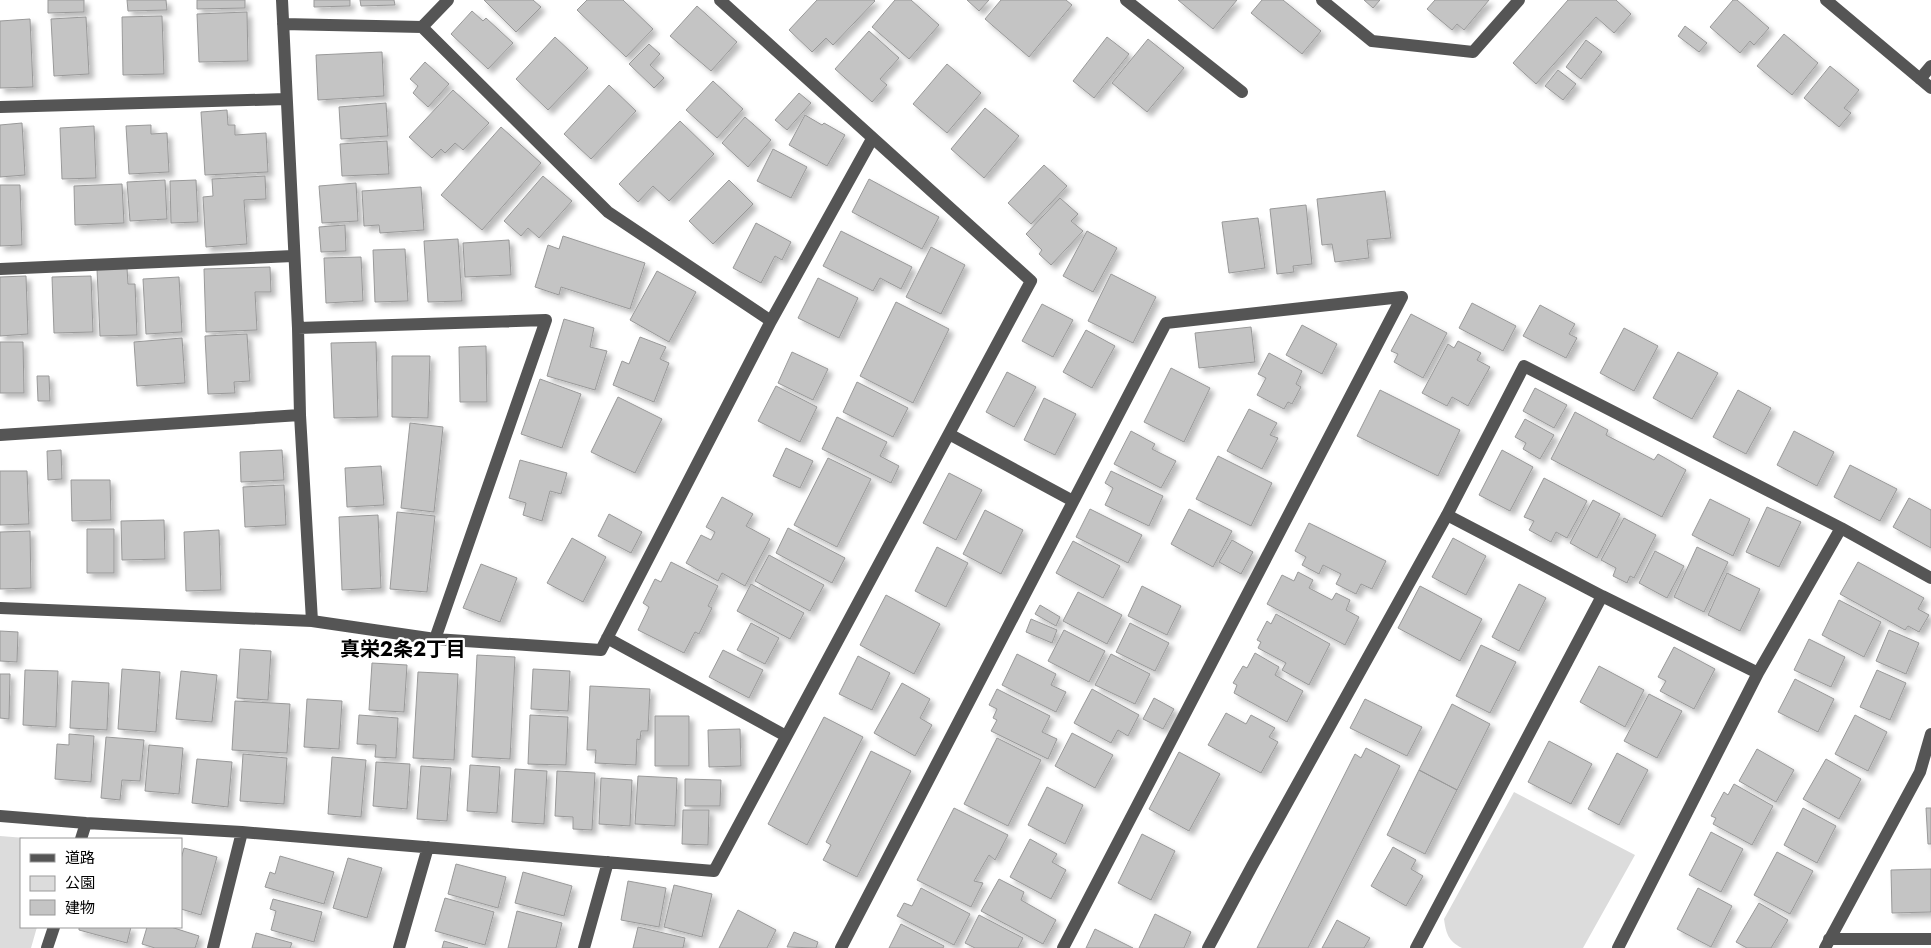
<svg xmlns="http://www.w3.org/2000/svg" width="1931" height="948" viewBox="0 0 1931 948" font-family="Jost,'Noto Sans JP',sans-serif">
<defs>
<filter id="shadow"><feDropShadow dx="4.5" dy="4.5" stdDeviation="2.5" flood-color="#0004"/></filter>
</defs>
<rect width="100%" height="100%" fill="#fff"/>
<path fill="#dcdcdc" d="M1514,792L1635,855L1583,948H1462C1448,941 1446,933 1444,919Z
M0,836L38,839H21V927H37L31,948H0Z"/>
<path fill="#c4c4c4" stroke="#999" filter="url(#shadow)" d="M48,0H84V12L48,13Z
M127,0H166L167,10L128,11Z
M197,0H245V8L197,9Z
M314,0H350V6L314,7Z
M360,0H394L395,5L361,6Z
M484,0H533L541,7L516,32Z
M587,0H623L653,29L626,57L577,10Z
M817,0H874L875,1L833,45L826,38L812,52L789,30Z
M895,0H911L939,25L909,59L872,27Z
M967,0H989L979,11Z
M1001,0H1066L1072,5L1029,57L985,19Z
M1178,0H1237L1213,29Z
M1262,0H1283L1321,31L1302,54L1251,13Z
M1364,0H1380L1373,8Z
M1435,0H1489L1464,30L1457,24L1452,30L1427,9Z
M1568,0H1616L1631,14L1614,33L1596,17L1536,84L1513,63Z
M1733,0H1737L1769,28L1754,45L1750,41L1740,53L1710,27Z
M697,6L737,42L711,71L670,36Z
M472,11L483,21L486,18L513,43L488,69L451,34Z
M247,12L248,61L199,62L197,14Z
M162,16L164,74L123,75L122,17Z
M86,17L89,74L54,76L51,19Z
M30,19L33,87L0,88V21Z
M1685,26L1707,43L1699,52L1678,36Z
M869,31L899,58L880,79L887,85L872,102L835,69Z
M1784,34L1818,63L1792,95L1757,66Z
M555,37L588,68L548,110L516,79Z
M1107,37L1129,54L1094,98L1073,81Z
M1148,39L1184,68L1147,112L1112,83Z
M1586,40L1602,52L1581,79L1566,67Z
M649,44L660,54L650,65L664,78L654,88L629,64Z
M382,52L384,96L318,100L316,55Z
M425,62L449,84L428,107L413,93L418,86L410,79Z
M947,64L981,93L947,133L913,104Z
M1830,66L1859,90L1844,108L1851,113L1839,127L1804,98Z
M1558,70L1576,84L1563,100L1545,86Z
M713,81L743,109L717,138L686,110Z
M609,85L636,111L591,159L564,134Z
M453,90L489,123L463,150L455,143L445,153L441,149L432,158L409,137Z
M799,93L811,103L787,130L775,120Z
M386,103L388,136L341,139L339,107Z
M985,108L1019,136L984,178L951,149Z
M227,110L228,125H235V135L266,133L268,172L205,175L201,112Z
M805,115L822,125L824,123L845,135L827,166L789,145Z
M745,117L771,140L748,167L722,143Z
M680,121L714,154L669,201L653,186L638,202L619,184Z
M22,123L25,175L0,177V125Z
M151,125V134L167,133L169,172L129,174L126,126Z
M94,126L96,178L62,179L60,128Z
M501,127L541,163L482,230L441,195Z
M387,141L389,174L342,176L340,144Z
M773,149L807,167L791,198L757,181Z
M1044,165L1067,186L1031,224L1008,203Z
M265,176L266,199L244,200L247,244L206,247L203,197L213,196L212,179Z
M543,176L572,201L539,238L528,228L521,236L504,221Z
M869,179L939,217L922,249L852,212Z
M165,180L167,219L130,221L127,182Z
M196,180L198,222L171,223L170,181Z
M729,180L753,204L713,244L689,221Z
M356,183L358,221L322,223L319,186Z
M122,184L124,223L75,225L74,186Z
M0,185H20L22,245L0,246Z
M421,187L424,230L380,233L379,225L364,226L362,191Z
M1385,191L1391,238L1367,240L1369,258L1335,262L1332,244L1322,245L1317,199Z
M1060,198L1078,214L1071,221L1083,231L1051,265L1039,254L1042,250L1026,234Z
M1306,205L1312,264L1293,266L1294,272L1277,274L1270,209Z
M1258,218L1265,268L1229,273L1222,222Z
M756,223L791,242L782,260L775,256L761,283L733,268Z
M345,225L346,251L321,252L319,227Z
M841,231L912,267L901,289L880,278L873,291L823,266Z
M1087,231L1117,248L1093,292L1063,276Z
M563,236L645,263L630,309L561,287L559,295L535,287L548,245L559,249Z
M458,239L462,301L428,302L424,241Z
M509,240L511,275L465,277L463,243Z
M931,247L965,265L941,314L906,297Z
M405,249L408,301L375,302L373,250Z
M361,257L363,301L326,303L324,258Z
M270,267L271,292H255L257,330L206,332L204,269Z
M127,268L128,284H135L137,335L100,336L97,269Z
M657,271L696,292L669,342L630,320Z
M1111,274L1156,297L1133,343L1088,321Z
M26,276L28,334L0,336V277Z
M91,276L93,332L54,333L52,277Z
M179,277L182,332L146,334L143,279Z
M818,278L858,298L839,338L798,318Z
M896,302L949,329L913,403L860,376Z
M1472,303L1516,326L1503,351L1459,328Z
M1042,304L1073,320L1053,357L1022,341Z
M1540,305L1575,324L1569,334L1577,338L1566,358L1523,336Z
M1411,314L1447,333L1423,378L1394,362L1398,354L1391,351Z
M564,319L594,328L590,347L607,351L595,390L547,376Z
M1302,325L1337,344L1322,374L1286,355Z
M1251,327L1255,362L1199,368L1195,333Z
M1624,328L1658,346L1634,391L1600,373Z
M1086,330L1115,346L1092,388L1063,372Z
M247,334L250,381L234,382L235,393L208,394L205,336Z
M640,337L666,347L660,359L669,363L654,402L613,385L622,361L629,364Z
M182,338L185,383L137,386L134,342Z
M1458,341L1481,353L1477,360L1490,367L1468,406L1452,397L1447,406L1422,393L1448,344L1454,348Z
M0,342H23L24,393H0Z
M376,342L378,417L334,418L331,343Z
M486,346L487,402H460L459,347Z
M792,352L828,369L813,400L778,383Z
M1678,352L1718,373L1692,419L1653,398Z
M1269,353L1302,371L1296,384L1301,387L1292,404L1288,402L1284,409L1257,395L1266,378L1258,374Z
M392,356H430L428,418L392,417Z
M1171,368L1210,388L1184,442L1144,422Z
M1007,372L1036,387L1014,427L986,412Z
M37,376H49L50,401H38Z
M540,379L581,394L562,448L521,434Z
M857,382L908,408L893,437L843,412Z
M776,386L817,407L800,442L758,421Z
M1535,388L1567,405L1554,428L1523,411Z
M1380,390L1460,430L1438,476L1357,436Z
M1738,390L1771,408L1746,454L1713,437Z
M618,397L662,419L635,473L591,452Z
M1044,398L1076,414L1055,455L1024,440Z
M1249,409L1277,423L1270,435L1278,438L1262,469L1227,451Z
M1575,412L1608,430L1606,435L1654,460L1658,454L1686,470L1662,517L1551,459Z
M837,417L887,442L880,456L899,466L891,483L822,449Z
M1525,419L1554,435L1540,459L1523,449L1526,443L1515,437Z
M410,423L443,427L434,512L401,508Z
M1131,431L1155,444L1152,449L1176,461L1161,488L1114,464Z
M1794,431L1834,452L1817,486L1777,465Z
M786,448L813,461L800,488L773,476Z
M61,450L62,479L48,480L47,451Z
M282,450L284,480L241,482L240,452Z
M1502,450L1533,467L1510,511L1479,495Z
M1218,456L1272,483L1251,526L1196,499Z
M828,458L871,479L837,547L794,525Z
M520,460L567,473L561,494L550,491L542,521L523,515L526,503L509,498Z
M1850,465L1897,489L1880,521L1834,497Z
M381,466L384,505L347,507L345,468Z
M0,471H27L29,524L0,525Z
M1111,471L1163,496L1149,526L1105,505L1113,488L1105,483Z
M949,473L982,490L956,540L923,523Z
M1544,478L1587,501L1567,538L1556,532L1551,542L1529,530L1534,521L1524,517Z
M71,480H110L111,520L72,521Z
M284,485L286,525L245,527L243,487Z
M722,497L753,514L746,526L770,539L745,586L722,573L718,581L686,563L701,535L711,540L715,532L706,527Z
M1909,498L1931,510V548L1893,527Z
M1710,499L1750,519L1733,556L1692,535Z
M1593,500L1620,514L1597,558L1570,543Z
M1767,507L1801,522L1779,567L1746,552Z
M1090,509L1142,535L1128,563L1076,537Z
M1189,509L1232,531L1213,567L1171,544Z
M985,510L1023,530L1001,574L963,554Z
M397,512L435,516L427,592L390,589Z
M609,514L642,532L631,553L598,536Z
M378,515L381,588L342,590L339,517Z
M1624,518L1656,535L1634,578L1630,576L1627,583L1613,576L1616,568L1601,560Z
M164,520L165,559L122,560L121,521Z
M1309,523L1386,561L1372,589L1361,584L1356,594L1336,584L1341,574L1323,565L1319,574L1302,565L1306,557L1295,551Z
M788,528L845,558L832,583L776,553Z
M87,529H114V573H87Z
M219,530L221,590L186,591L184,532Z
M30,531L31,588L0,589V532Z
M572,538L606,557L583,602L547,583Z
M1453,538L1486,556L1466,595L1432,577Z
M1232,540L1253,552L1241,574L1219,562Z
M1073,541L1120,566L1103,598L1056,573Z
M937,547L968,563L946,607L915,591Z
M1697,547L1728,562L1704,612L1674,597Z
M1655,551L1684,566L1667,598L1639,583Z
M769,555L824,585L810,611L755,581Z
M671,562L718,586L708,606L712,608L699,634L695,632L684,653L638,630L649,607L643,603L655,579L661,582Z
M1858,562L1924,598L1918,609L1929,615L1919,632L1908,626L1905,630L1840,594Z
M481,564L517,578L500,622L463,608Z
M1298,572L1313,580L1309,588L1332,600L1336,593L1350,600L1346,610L1359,617L1345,645L1267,604L1282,575L1294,581Z
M1727,573L1760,589L1740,631L1708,615Z
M751,584L804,613L790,639L737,611Z
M1519,584L1546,598L1519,651L1492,637Z
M1142,586L1181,606L1167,635L1128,616Z
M1420,586L1482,619L1460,661L1398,628Z
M1078,592L1122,615L1107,644L1063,621Z
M886,595L940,624L914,674L860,645Z
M1839,600L1881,622L1864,657L1822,635Z
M1040,605L1060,617L1056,626L1035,614Z
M1276,614L1330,644L1309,685L1282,670L1286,663L1258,648L1261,642L1257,640L1267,621L1271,624Z
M1031,619L1057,630L1052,643L1026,632Z
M751,623L779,638L765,664L737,650Z
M1130,623L1169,643L1155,671L1116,652Z
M1064,630L1105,651L1089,682L1048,661Z
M1889,630L1919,643L1906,674L1876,661Z
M0,631L18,632L17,662L0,661Z
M1809,639L1845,657L1831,687L1794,670Z
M1481,645L1516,662L1490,713L1456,696Z
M1674,647L1715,669L1694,709L1660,691L1666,681L1658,677Z
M240,649L271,651L268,700L237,698Z
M723,650L763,670L749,698L709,677Z
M1255,653L1279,667L1275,675L1303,691L1287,722L1234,693L1237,685L1233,683L1243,666L1247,668Z
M1017,654L1056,674L1051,685L1066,692L1056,712L1002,685Z
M1111,654L1150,674L1135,704L1095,685Z
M477,655L515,657L510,759L472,757Z
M858,656L890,673L872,710L839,694Z
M372,663L407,665L404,712L369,710Z
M1599,666L1644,690L1625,727L1580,702Z
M122,669L160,672L156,732L118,729Z
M533,669L570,671L568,711L531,709Z
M25,670L58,671L56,727L23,725Z
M1877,670L1906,683L1890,720L1860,707Z
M181,671L217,675L212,722L176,719Z
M418,672L458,674L454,760L413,758Z
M0,674H10L9,719L0,718Z
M1795,679L1834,699L1818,732L1778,712Z
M72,681L109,683L107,730L70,728Z
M902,683L930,699L920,718L932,725L915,756L874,733Z
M590,686L650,689L648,731H641L640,740L637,739L636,765L595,763L596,750H587Z
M997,689L1050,716L1042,732L1057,739L1048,759L991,731L997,720L993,718L997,709L989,705Z
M1092,689L1139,715L1128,736L1118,730L1111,743L1074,723Z
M1649,694L1682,711L1657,758L1624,741Z
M1154,698L1174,709L1163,729L1143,719Z
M307,699L342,701L339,749L304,747Z
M1365,699L1422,727L1407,756L1350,728Z
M235,701L290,704L287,753L232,750Z
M1452,704L1490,724L1457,790L1419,770Z
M1226,713L1246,724L1251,715L1275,728L1269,737L1278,742L1261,773L1208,745Z
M359,715L398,718L396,758L375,757L376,745L357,744Z
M530,715L568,717L566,765L528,764Z
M1855,715L1887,732L1868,771L1835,754Z
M655,716H689V766H655Z
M824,717L863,737L807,845L768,824Z
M740,729L741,766L709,767L708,730Z
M1072,733L1113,755L1095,788L1055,766Z
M69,734L94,736L91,782L55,779L57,744L69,745Z
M106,737L144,740L140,781L122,780L120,800L101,798Z
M997,738L1041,760L1008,826L964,804Z
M1549,741L1592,764L1571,804L1528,782Z
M149,745L183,748L179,794L145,791Z
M1366,748L1400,766L1308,948H1257L1355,754L1361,758Z
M1757,749L1794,770L1776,802L1739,781Z
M871,751L911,771L857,877L823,860L831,845L826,842Z
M1179,752L1220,774L1189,831L1149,809Z
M1617,753L1648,770L1619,825L1588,809Z
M243,754L287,758L284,804L240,801Z
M332,757L366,760L361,817L328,814Z
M197,759L232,762L228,807L192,803Z
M1826,759L1861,779L1839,819L1803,799Z
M376,762L410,764L407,809L373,806Z
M470,765L500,767L497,813L467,811Z
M421,766L451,768L447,821L417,819Z
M515,769L547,771L544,824L512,822Z
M1419,770L1457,790L1425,854L1387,835Z
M557,771L595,773L592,830L573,829V817L555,816Z
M638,776L677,778L675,826L635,824Z
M601,778L632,780L630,826L599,824Z
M685,779L721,780L720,806H685Z
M1734,784L1773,806L1752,845L1713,824L1716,818L1711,816L1724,792L1728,795Z
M1047,787L1083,805L1065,844L1028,825Z
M954,808L1008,835L995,860L989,855L974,881L983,883L971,907L917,880Z
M1803,808L1836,826L1817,863L1784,845Z
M1926,808H1931V844H1928Z
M683,810H709L708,845L682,844Z
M1711,832L1743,849L1721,892L1689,875Z
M1142,834L1175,851L1151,900L1118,883Z
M1030,839L1057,854L1052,862L1066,870L1051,899L1010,877Z
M1393,847L1416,860L1411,869L1423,876L1406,906L1371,886Z
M184,848L217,857L201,915L181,909V859Z
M1777,852L1813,871L1790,914L1754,895Z
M280,856L334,872L324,904L265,887L270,872L275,874Z
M348,858L382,868L367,918L333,908Z
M456,864L506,877L498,908L448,894Z
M1931,869V912L1892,913L1891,870Z
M523,872L572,886L564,916L515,903Z
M999,879L1024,892L1021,900L1056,920L1043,944L981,911Z
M628,881L666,888L659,927L621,920Z
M674,885L712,894L702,937L664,927Z
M921,888L970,914L954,945L897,916L904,903L912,906Z
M1698,888L1732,906L1711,947L1677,929Z
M445,898L494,912L485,945L435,931Z
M273,899L322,912L314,942L271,930L276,911L270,909Z
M1759,903L1788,920L1771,948H1747L1736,942Z
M738,910L776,930L767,948H719Z
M517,911L562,923L556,948H508Z
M1155,914L1191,932L1184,948H1139Z
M979,915L1023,938L1018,948H975L965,943Z
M1337,920L1370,938L1364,948H1322Z
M901,924L944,946L943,948H889Z
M79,927H131L127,943L79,930Z
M147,927H171L199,936L195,948H155L142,944Z
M638,927L685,938L683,948H633Z
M1095,929L1133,948H1086Z
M794,932L818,942L816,948L787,947Z
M256,933L292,943L290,948H252Z
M444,941L468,948H442Z"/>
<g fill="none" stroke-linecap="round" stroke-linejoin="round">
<path stroke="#555" stroke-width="12" d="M1126,0L1242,92
M1322,0L1372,41L1473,52L1519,0
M1826,0L1931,88
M283,24L422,27L608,212L771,321
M422,27L448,0
M1920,79L1931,66
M0,107L286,99
M0,269L293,256
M298,328L546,320L435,639
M300,415L312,621
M949,434L1073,501
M0,435L300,415L298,328L282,0
M1447,515L1602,596L1758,673
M0,608L312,621L435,639L601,650L771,321L872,139
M607,638L786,736
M0,816L86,823L242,832L714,871L1031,281L720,0
M81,839L86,823
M1829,939H1931
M47,948L54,927
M213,948L242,832
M399,948L428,847
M584,948L608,862
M841,948L1166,323L1402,297
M1063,948L1402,297
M1208,948L1252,866L1447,515L1524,366L1841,528
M1416,948L1602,596
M1618,948L1758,673L1841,528L1931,578
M1825,948L1920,772L1931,734"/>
</g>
<g text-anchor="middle" stroke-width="4.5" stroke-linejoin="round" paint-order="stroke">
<g font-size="20" font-weight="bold" fill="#000" stroke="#fff">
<text x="403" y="656">真栄2条2丁目</text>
</g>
</g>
<rect x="20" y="838" width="162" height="90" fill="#ffffff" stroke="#999999"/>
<rect x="30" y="854" width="25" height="8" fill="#555555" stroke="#999999"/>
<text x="65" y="863" font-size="15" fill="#000000">道路</text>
<rect x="30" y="876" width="25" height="15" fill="#dcdcdc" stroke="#999999"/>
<text x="65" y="888" font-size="15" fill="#000000">公園</text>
<rect x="30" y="900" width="25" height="15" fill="#c4c4c4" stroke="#999999"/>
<text x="65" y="913" font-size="15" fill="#000000">建物</text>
</svg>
